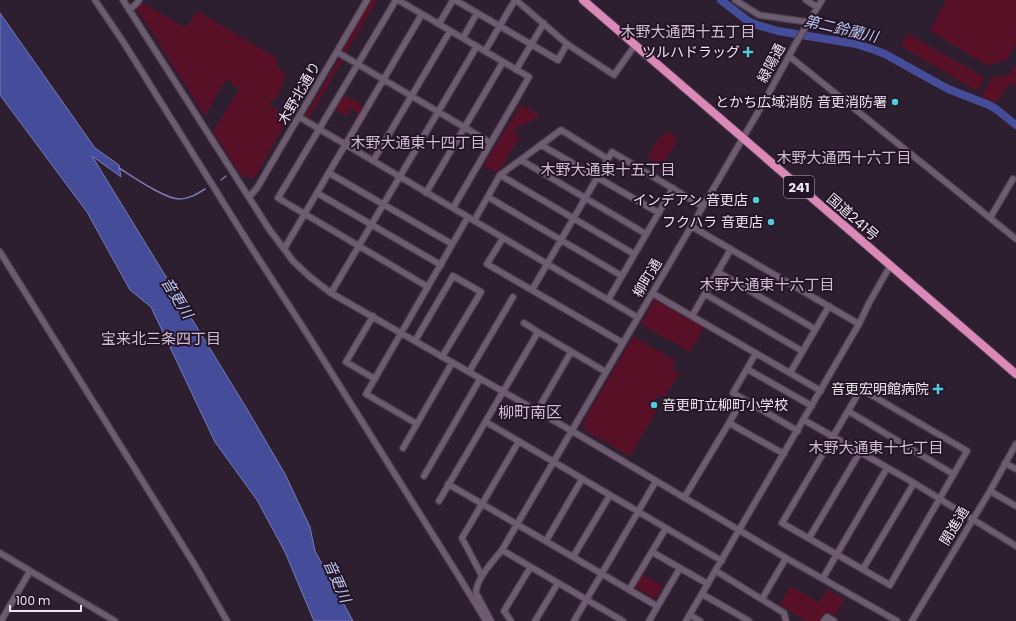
<svg xmlns="http://www.w3.org/2000/svg" width="1016" height="621" viewBox="0 0 1016 621" font-family="Poppins,'Noto Sans JP',sans-serif">
<rect width="100%" height="100%" fill="#2e1f30"/>
<path fill="#581027" d="M371,0H377L346,53L342,51Z
M946,0H1016V44L1007,60L987,66L930,30Z
M143,3L186,28L197,11L277,58L276,66L286,74L278,96L268,104L289,117L254,179L241,175L213,131L239,89L226,79L205,116L147,24L136,10Z
M908,33L933,48L926,61L901,46Z
M934,48L959,63L952,76L926,61Z
M339,58L343,60L309,118L305,116Z
M960,63L985,78L977,91L952,76Z
M1016,64V85H1008L996,103L981,97L992,78L1009,75Z
M343,95L354,100L365,108L351,134L348,131L358,113L351,108L346,116L335,109Z
M521,105L539,114L538,116L523,126L519,125L514,133L520,136L514,147L508,155L504,165L496,172L483,166Z
M667,131L673,134L677,141L661,168L654,162L648,156L655,143Z
M655,299L704,327L690,352L641,324Z
M633,336L676,361L672,369L680,373L665,397C654,394 650,403 656,412L630,456L586,431L584,421Z
M643,574L663,586L656,599L635,587Z
M791,586L819,603L827,589L844,600L834,617L825,612L820,621H806L780,605Z"/>
<path fill="#454c9a" stroke="#787ab4" d="M0,13L95,148L119,165L121,177L92,156L247,409L285,474L310,527L315,551L353,621H314L285,552L257,500L215,442L151,307L130,290L87,212L0,95Z"/>
<g fill="none" stroke-linecap="round" stroke-linejoin="round">
<path stroke="#787ab4" stroke-width="1.5" d="M119,168C132,176 165,199 179,199C189,199 197,194 205,189
M221,180L226,176"/>
<path stroke="#454c9a" stroke-width="8" d="M721,0L748,21L757,25L778,31L856,44L872,49L885,54L948,89L989,105L996,109L1016,125"/>
<defs>
<path id="minor" d="M95,0L124,43L251,247L306,332L458,575L486,621
M123,0L269,229L293,261L310,277L331,293L572,431L786,558L897,621
M396,0L278,198L428,287
M398,0L529,77L453,208
M455,0L558,60L567,44
M516,0L567,44L614,75L635,45
M735,0L759,15L808,22
M806,0L817,7
M129,10L136,4L139,0
M439,24L453,0
M463,38L477,13
M485,51L515,0
M337,52L491,143
M789,56L953,188L1016,239
M516,70L544,23
M299,117L637,317
M541,145L659,213
M521,160L646,234
M373,161L450,31
M329,173L452,244
M500,175L634,254
M317,193L441,265
M426,193L503,62
M249,197L257,188L367,0
M488,197L622,276
M990,218L1013,179
M474,221L500,175L561,130L608,159
M691,226L859,324
M503,238L487,264L623,343
M284,249L422,14
M0,252L196,567L227,621
M718,272L815,329
M532,290L612,152L702,206
M331,293L477,46
M652,293L821,391
M705,294L802,351
M608,300L673,188
M373,316L346,362L375,379
M692,316L731,249
M524,323L538,332
M415,341L453,276L481,292L442,357
M756,353L733,393L798,431
M747,369L812,406
M469,372L513,297
M790,373L829,306
M861,389L967,451L890,585L782,523Z
M537,411L571,352
M848,411L953,474
M804,420L914,483L1016,546
M486,422L722,561
M729,423L743,399
M417,424L366,394L468,217
M403,448L452,363
M1005,463L1016,469
M424,476L480,379
M448,484L657,606
M990,491L1016,506
M684,498L729,423L784,454
M439,501L538,332L606,372
M809,538L860,452
M546,541L582,479
M502,550L623,621
M652,552L708,584
M0,553L115,621
M573,557L610,495
M863,569L914,483
M716,571L784,613L786,621
M482,576L462,538L519,441
M823,578L887,468
M629,590L666,528
M702,594L749,621
M762,599L786,558
M690,615L700,621
M1,621L30,571
M491,621L476,593C476,579 493,561 502,550L764,102L796,43L822,0
M511,621L504,611L530,568
M535,621L558,583
M574,621L656,481
M649,621L680,568
M686,621L859,324L869,303L890,266
M824,621L827,617L834,621
M912,621L990,491L1016,444"/>
<path id="highway" d="M583,0L1016,374"/>
</defs>
<use href="#minor" stroke="#4a3d4c" stroke-width="8"/>
<use href="#highway" stroke="#4a3d4c" stroke-width="10"/>
<use href="#minor" stroke="#6d5b70" stroke-width="5.5"/>
<use href="#highway" stroke="#dc89ba" stroke-width="8"/>
</g>
<g fill="#53cadc" stroke="#241526" stroke-width="1.5">
<path d="M746 46h4v4h4v4h-4v4h-4v-4h-4v-4h4z"/>
<circle cx="895" cy="102" r="4"/>
<circle cx="756" cy="200" r="4"/>
<circle cx="771" cy="222" r="4"/>
<path d="M936 383h4v4h4v4h-4v4h-4v-4h-4v-4h4z"/>
<circle cx="654" cy="405" r="4"/>
</g>
<g text-anchor="middle" stroke-width="4" stroke-linejoin="round" paint-order="stroke">
<rect fill="#241526" stroke="#b1a6b3" stroke-width="1" x="784" y="176" width="30" height="22" rx="3"/>
<g font-size="13" font-weight="bold" fill="#eee4ef">
<text x="799" y="192">241</text>
</g>
<g font-size="14" fill="#eee4ef" stroke="#241526" text-anchor="end">
<text x="740" y="57">ツルハドラッグ</text>
<text x="887" y="107">とかち広域消防 音更消防署</text>
<text x="748" y="205">インデアン 音更店</text>
<text x="763" y="227">フクハラ 音更店</text>
<text x="929" y="394">音更宏明館病院</text>
<text x="662" y="410" text-anchor="start">音更町立柳町小学校</text>
</g>
<g font-size="14" fill="#eee4ef" stroke="#241526">
<text transform="translate(771 63) rotate(-62)" y="5">緑陽通</text>
<text transform="translate(299 93) rotate(-60)" y="5">木野北通り</text>
<text transform="translate(853 217) rotate(41)" y="5">国道241号</text>
<text transform="translate(647 278) rotate(-59)" y="5">柳町通</text>
<text transform="translate(954 526) rotate(-59)" y="5">開進通</text>
</g>
<g font-size="15" font-style="italic" fill="#bbc4ef" stroke="#241526">
<text transform="translate(841 29) rotate(13)" y="5">第二鈴蘭川</text>
<text transform="translate(177 298) rotate(58)" y="5">音更川</text>
<text transform="translate(337 581) rotate(66)" y="5">音更川</text>
</g>
<g font-size="15" fill="#d0bcd3" stroke="#241526">
<text x="688" y="37">木野大通西十五丁目</text>
<text x="418" y="148">木野大通東十四丁目</text>
<text x="844" y="163">木野大通西十六丁目</text>
<text x="608" y="175">木野大通東十五丁目</text>
<text x="767" y="290">木野大通東十六丁目</text>
<text x="161" y="344">宝来北三条四丁目</text>
<text x="876" y="453">木野大通東十七丁目</text>
</g>
<g font-size="16" fill="#d0bcd3" stroke="#241526">
<text x="530" y="418">柳町南区</text>
</g>
</g>
<path d="M10 605v6h71v-6" fill="none" stroke="#eee4ef" stroke-width="2"/>
<text x="16" y="605" font-size="12" fill="#eee4ef" stroke="#241526" stroke-width="3" paint-order="stroke">100 m</text>
</svg>
